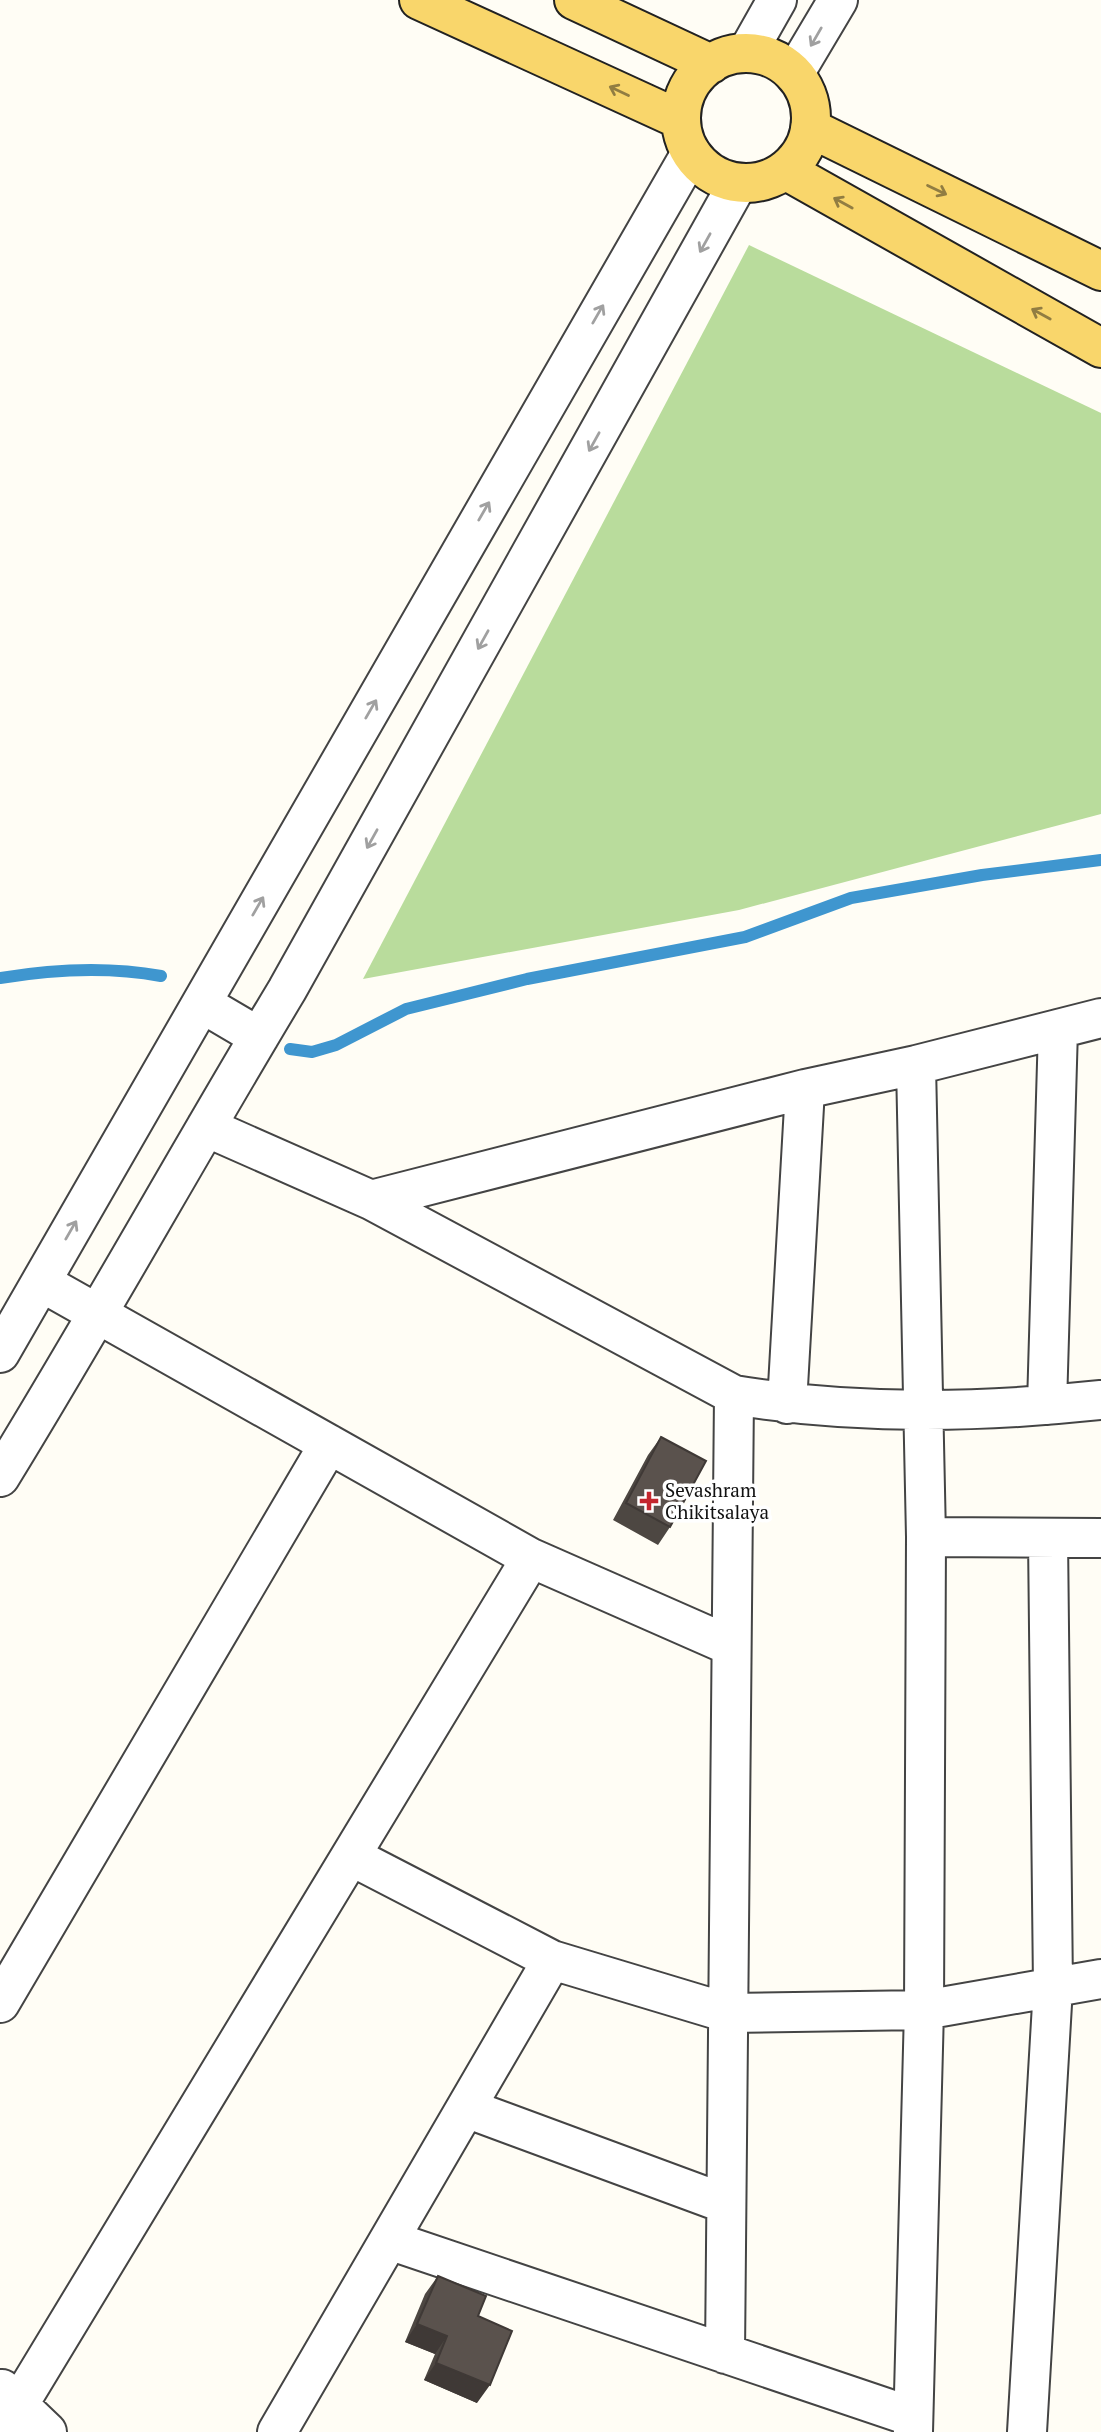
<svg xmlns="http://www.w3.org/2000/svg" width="1101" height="2432" viewBox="0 0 1101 2432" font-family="'PT Serif',serif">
<rect width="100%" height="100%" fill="#fffdf5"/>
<path fill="#b9dc9c" d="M749,245L1101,413V814L739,910L363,979Z"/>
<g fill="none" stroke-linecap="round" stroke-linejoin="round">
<path stroke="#3f96cf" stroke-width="12" d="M0,978C54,969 107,966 161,976
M290,1049L312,1052L336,1045L406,1009L527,979L745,937L851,898L982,875L1101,860"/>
<defs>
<path id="minor" d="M747,53L777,0
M794,74L838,0
M203,1004L259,1037
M206,1127L371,1200L734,1395C854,1415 980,1413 1101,1400
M371,1200L805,1089L916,1065L1101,1018
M0,1353L691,153
M787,1404L805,1089
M1047,1405L1058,1029
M0,1477C99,1316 190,1151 287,990L738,183
M926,1537L1101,1538
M531,1558L731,1646
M351,1856L552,1960
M0,2003L329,1444
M466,2108L726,2204
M389,2240L913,2417
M725,2354L734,1395
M2,2389L47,2432
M2,2432L531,1558L41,1282
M277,2432L552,1960L728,2013L924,2010L1101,1979
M913,2432L924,2010L926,1537L916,1065
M1027,2432L1053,1987L1048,1538"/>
<path id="major" d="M419,0L681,120
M574,0L711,64
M681 118a65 65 0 1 1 130 0a65 65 0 1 1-130 0Z
M810,128L1101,271
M785,170L1101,348"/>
</defs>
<use href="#minor" stroke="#444" stroke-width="42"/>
<use href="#major" stroke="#222" stroke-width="42"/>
<use href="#minor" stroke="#fff" stroke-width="38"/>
<use href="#major" stroke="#f9d66b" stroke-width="38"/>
</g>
<path fill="#4d4742" d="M661,1437L670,1527L658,1545L613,1520L648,1455Z
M438,2276L478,2316L477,2403L424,2380L435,2354L405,2342L425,2294Z"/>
<path fill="#3f3936" d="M417,2324L447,2336L435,2354L405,2342Z
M436,2363L490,2385L477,2403L424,2380Z"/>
<path fill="#5a524d" stroke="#3f3936" stroke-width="2" d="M661,1437L706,1461L670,1527L626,1503Z
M438,2276L486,2296L478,2316L512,2331L490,2385L436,2363L447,2336L417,2324Z"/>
<defs><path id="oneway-shaft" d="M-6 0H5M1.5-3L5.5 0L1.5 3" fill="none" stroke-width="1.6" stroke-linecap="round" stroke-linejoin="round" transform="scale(1.75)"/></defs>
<g stroke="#a0a0a0">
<use href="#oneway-shaft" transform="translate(816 37) rotate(120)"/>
<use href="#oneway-shaft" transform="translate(705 243) rotate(119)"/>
<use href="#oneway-shaft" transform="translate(598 314) rotate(-60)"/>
<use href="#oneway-shaft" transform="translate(594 442) rotate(119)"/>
<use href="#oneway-shaft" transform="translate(484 511) rotate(-60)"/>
<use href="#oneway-shaft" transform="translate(483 640) rotate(119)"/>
<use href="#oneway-shaft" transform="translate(371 709) rotate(-60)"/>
<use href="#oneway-shaft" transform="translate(372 839) rotate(119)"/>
<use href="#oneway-shaft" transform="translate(258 906) rotate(-60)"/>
<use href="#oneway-shaft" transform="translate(71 1230) rotate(-60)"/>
</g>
<g stroke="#917d42">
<use href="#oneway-shaft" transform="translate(619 91) rotate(-155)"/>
<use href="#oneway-shaft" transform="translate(937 190) rotate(26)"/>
<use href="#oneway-shaft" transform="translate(843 203) rotate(-151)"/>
<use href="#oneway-shaft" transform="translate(1041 314) rotate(-151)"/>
</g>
<path fill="#c4262e" stroke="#fff" stroke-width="2.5" d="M645.5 1490.5h7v7h7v7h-7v7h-7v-7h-7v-7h7z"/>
<g text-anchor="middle" stroke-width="7" stroke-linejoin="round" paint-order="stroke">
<g font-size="19" fill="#111" stroke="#fff" text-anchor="start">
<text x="665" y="1497">Sevashram<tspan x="665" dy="22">Chikitsalaya</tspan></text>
</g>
</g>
</svg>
